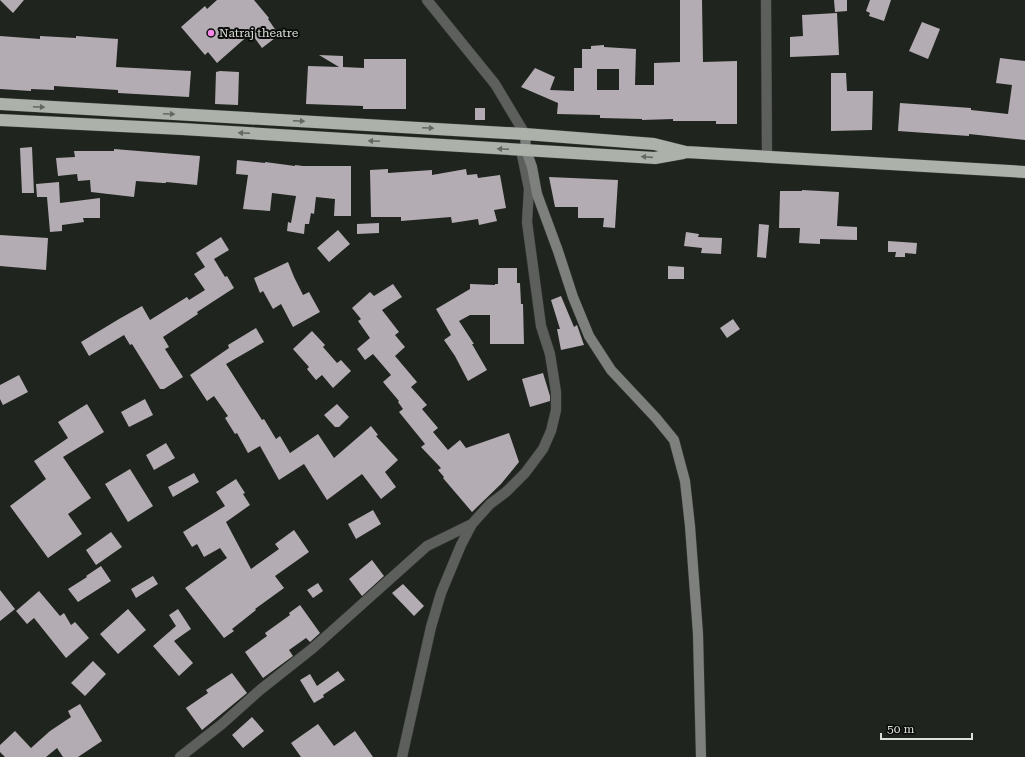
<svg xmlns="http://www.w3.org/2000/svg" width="1025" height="757" viewBox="0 0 1025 757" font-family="'Roboto Serif',serif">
<rect width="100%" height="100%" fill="#20241f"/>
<path fill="#b3acb2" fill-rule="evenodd" d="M0,0H24L13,13Z
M217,0H254L269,18L268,19L279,35L262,48L251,33L217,63L208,52L205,55L181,27L205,6L207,9Z
M680,0H702L703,62L737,61V124H716V121H673V119L642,120V119L600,118V115L557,114L558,103L521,87L535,68L555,77L550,90L574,91V68H582V49H591V46L604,45V47L636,49L635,85H654V63L680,62ZM597,69H619V90H597Z
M834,0H847V11L835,12Z
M870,0H891L884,21L869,16L870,13L866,11Z
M837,13L839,55L790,57V37L803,36L802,15Z
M922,22L940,29L928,59L909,51Z
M0,36L40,39V36L76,38V36L118,39L116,67L191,71L189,97L118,93V90L54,86V90L31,89V91L0,89Z
M319,55L343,56V67L364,68V59H406V109H363V106L306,104L308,66L339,67Z
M1000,58L1025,61V140L969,134V136L898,131L900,103L971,108V110L1008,114L1012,85L996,83Z
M220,71L239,72L238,105L215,104L216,72Z
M831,73H846L847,91H873L872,130L831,131Z
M475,108H485V120H475Z
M32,147L34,193H22L20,148Z
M114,149L200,156L197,185L166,182V183H163L136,181L134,197L91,192L90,180L78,181L77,174L58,176L56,158L75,157L74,151H114Z
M237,160L265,163V162L295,166V165L303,166H351V216H334L335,199L316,197L314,214L311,213L309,224H305L304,234L287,231L288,222L291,223L296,196L272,193L270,211L243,209L248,175L236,174Z
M388,169V173L432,170V175L466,169L467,175L477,174L478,178L500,175L506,208L494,210L497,221L479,225L478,219L452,223L451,217L401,221V217H371L370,170Z
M549,177L618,180L615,228L603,227L604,218H578V207H555Z
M59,182L60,203L100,198V218H83L84,222L62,225V231L50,232L47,197H37L36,184Z
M802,190L839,192L837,226L857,227V240L820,239V244L799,243L800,228H779L780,191H802Z
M379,223V233L357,234V224Z
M759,224L769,225L766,258L757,257Z
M338,230L350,244L329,262L317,248Z
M686,232L699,234L698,237L722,238L721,254L701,253L702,248L684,246Z
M0,235L48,238L46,270L0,266Z
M221,237L229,250L214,259L225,277L227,276L234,288L197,312L198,314L163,337L169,347L165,349L183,377L164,389H160L132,344L130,345L124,335L89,356L81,342L119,319L142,306L150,320L187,297L189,300L205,290L194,274L205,267L196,253Z
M888,241L917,243L916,254L905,253V257H895L896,252H888Z
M288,262L294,277L303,295L309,292L320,312L293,327L281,304L273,309L263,291L260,293L254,278Z
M668,266L684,267V279H668Z
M498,268H517V283H520L521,304H523L524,344H490V315H470L459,321L474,344H472L487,370L468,381L455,356L444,340L451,335L436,309L470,289V284L495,285V284H498Z
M393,284L402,297L382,310L399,332L395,335L405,347L395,356L417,382L411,387L427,405L422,409L438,428L433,432L448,450L460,440L466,448L509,433L519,462L501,484L472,512L443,478L444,477L438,470L441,468L421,447L425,444L399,412L403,409L398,402L399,401L383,382L391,375L373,354L365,360L357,349L370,338L358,321L361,319L352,308L370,292L374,296Z
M561,296L574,327L577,325L584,345L561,350L557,329H560L551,300Z
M733,319L740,329L727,338L720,328Z
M256,328L264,342L226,364L262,420L264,419L276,439L280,436L290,453L318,434L334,458L371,426L378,435L376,436L398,460L385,472L396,487L381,499L362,474L327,500L304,464L279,480L260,446L248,453L237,433L235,434L225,418L228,416L214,396L207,401L190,375L229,348L228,345Z
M312,331L325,345L323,347L337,363L341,360L351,371L333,388L322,375L316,380L307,369L309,367L293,349Z
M543,373L550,396V401L530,407L522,379Z
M19,375L28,392L3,405L0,399V385Z
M145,399L153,415L129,427L121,412Z
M87,404L104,432L63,457L91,498L68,514L82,534L48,558L10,506L46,479L34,461L68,438L58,422Z
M337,404L349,417L339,427H335L324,415Z
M166,443L175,458L154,470L146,455Z
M130,469L153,506L128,522L105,484Z
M194,473L199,482L173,497L168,487Z
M236,479L245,493L243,494L250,505L226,522L251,569L279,549L275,544L294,530L309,552L275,576L284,588L255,609L256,610L232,629L234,631L224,638L185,588L227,558L220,548L204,557L197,544L192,547L183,532L225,506L216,492Z
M373,510L381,524L356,539L348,524Z
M111,532L122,547L96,565L86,550Z
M372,560L384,576L362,596L349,579Z
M101,566L111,581L78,602L68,589L87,577L86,576Z
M153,576L158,584L136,598L131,589Z
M318,583L323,591L313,598L307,590Z
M403,584L424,606L414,616L392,593Z
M0,590L15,609L0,621Z
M39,591L60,616L64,613L71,625L75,622L89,638L66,658L34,618L27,624L16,611Z
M300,605L320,633L310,642L306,638L289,650L293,656L263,678L245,652L267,636L265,633L290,615L289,613Z
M128,609L146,630L118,654L100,634Z
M178,609L191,629L174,641L193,663L179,676L153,646L176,626L169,615Z
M93,661L106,674L85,696L71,683Z
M338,671L345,680L323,695L324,697L314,703L300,680L310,674L317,686Z
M232,673L247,693L202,730L186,708L208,693L206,690Z
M80,704L102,741L78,757H63L57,748L46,757H5L0,752V745L15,731L31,748L50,731L71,717L68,711Z
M252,717L264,731L243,748L232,735Z
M318,724L334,746L355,731L373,757H301L291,743Z"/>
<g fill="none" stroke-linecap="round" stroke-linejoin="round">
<defs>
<path id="street" d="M427,0L495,84L525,134
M766,0L767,157
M180,757L222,724L260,690L313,648L427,546L472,524
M402,757L431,627L441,593L461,545L472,524L490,504L506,492L525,473L543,449L551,431L556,410V392L550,354L541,326L527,222L529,189L521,150"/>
<path id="secondary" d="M525,134L526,150L532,167L537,194L558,251L573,297L589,336L611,370L656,418L674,440L685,481L690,526L698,634L701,757"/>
<path id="highway" d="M0,104L525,134L654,144L686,152L1025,172
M0,120L182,129L655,158L683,153"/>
</defs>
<use href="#street" stroke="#3a3e39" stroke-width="11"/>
<use href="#secondary" stroke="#3a3e39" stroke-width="11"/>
<use href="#highway" stroke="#3a3e39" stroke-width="13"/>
<use href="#street" stroke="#5c5f5c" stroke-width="10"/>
<use href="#secondary" stroke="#7d807c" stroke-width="10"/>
<use href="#highway" stroke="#acb2aa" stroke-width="12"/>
</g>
<defs><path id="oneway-solid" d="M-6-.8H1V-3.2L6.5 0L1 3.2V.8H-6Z"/></defs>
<g fill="#646862">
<use href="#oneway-solid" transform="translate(39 107) rotate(3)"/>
<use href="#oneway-solid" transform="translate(169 114) rotate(3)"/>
<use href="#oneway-solid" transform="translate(299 121) rotate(3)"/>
<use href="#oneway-solid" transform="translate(428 128) rotate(3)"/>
<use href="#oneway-solid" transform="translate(244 133) rotate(-177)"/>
<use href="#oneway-solid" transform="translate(374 141) rotate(-177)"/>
<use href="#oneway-solid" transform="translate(503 149) rotate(-177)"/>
<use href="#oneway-solid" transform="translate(647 157) rotate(-176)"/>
</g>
<circle fill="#f987e9" stroke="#0b0d0b" stroke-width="1.5" cx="211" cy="33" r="4"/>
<g text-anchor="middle" stroke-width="4" stroke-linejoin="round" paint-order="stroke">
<g font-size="12" fill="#dde0dc" stroke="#0b0d0b" text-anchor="start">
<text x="219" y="37">Natraj theatre</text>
</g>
</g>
<path d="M881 733v6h91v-6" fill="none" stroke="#dde0dc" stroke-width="2"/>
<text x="887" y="733" font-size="12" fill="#dde0dc" stroke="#0b0d0b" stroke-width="3" paint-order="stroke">50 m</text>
</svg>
